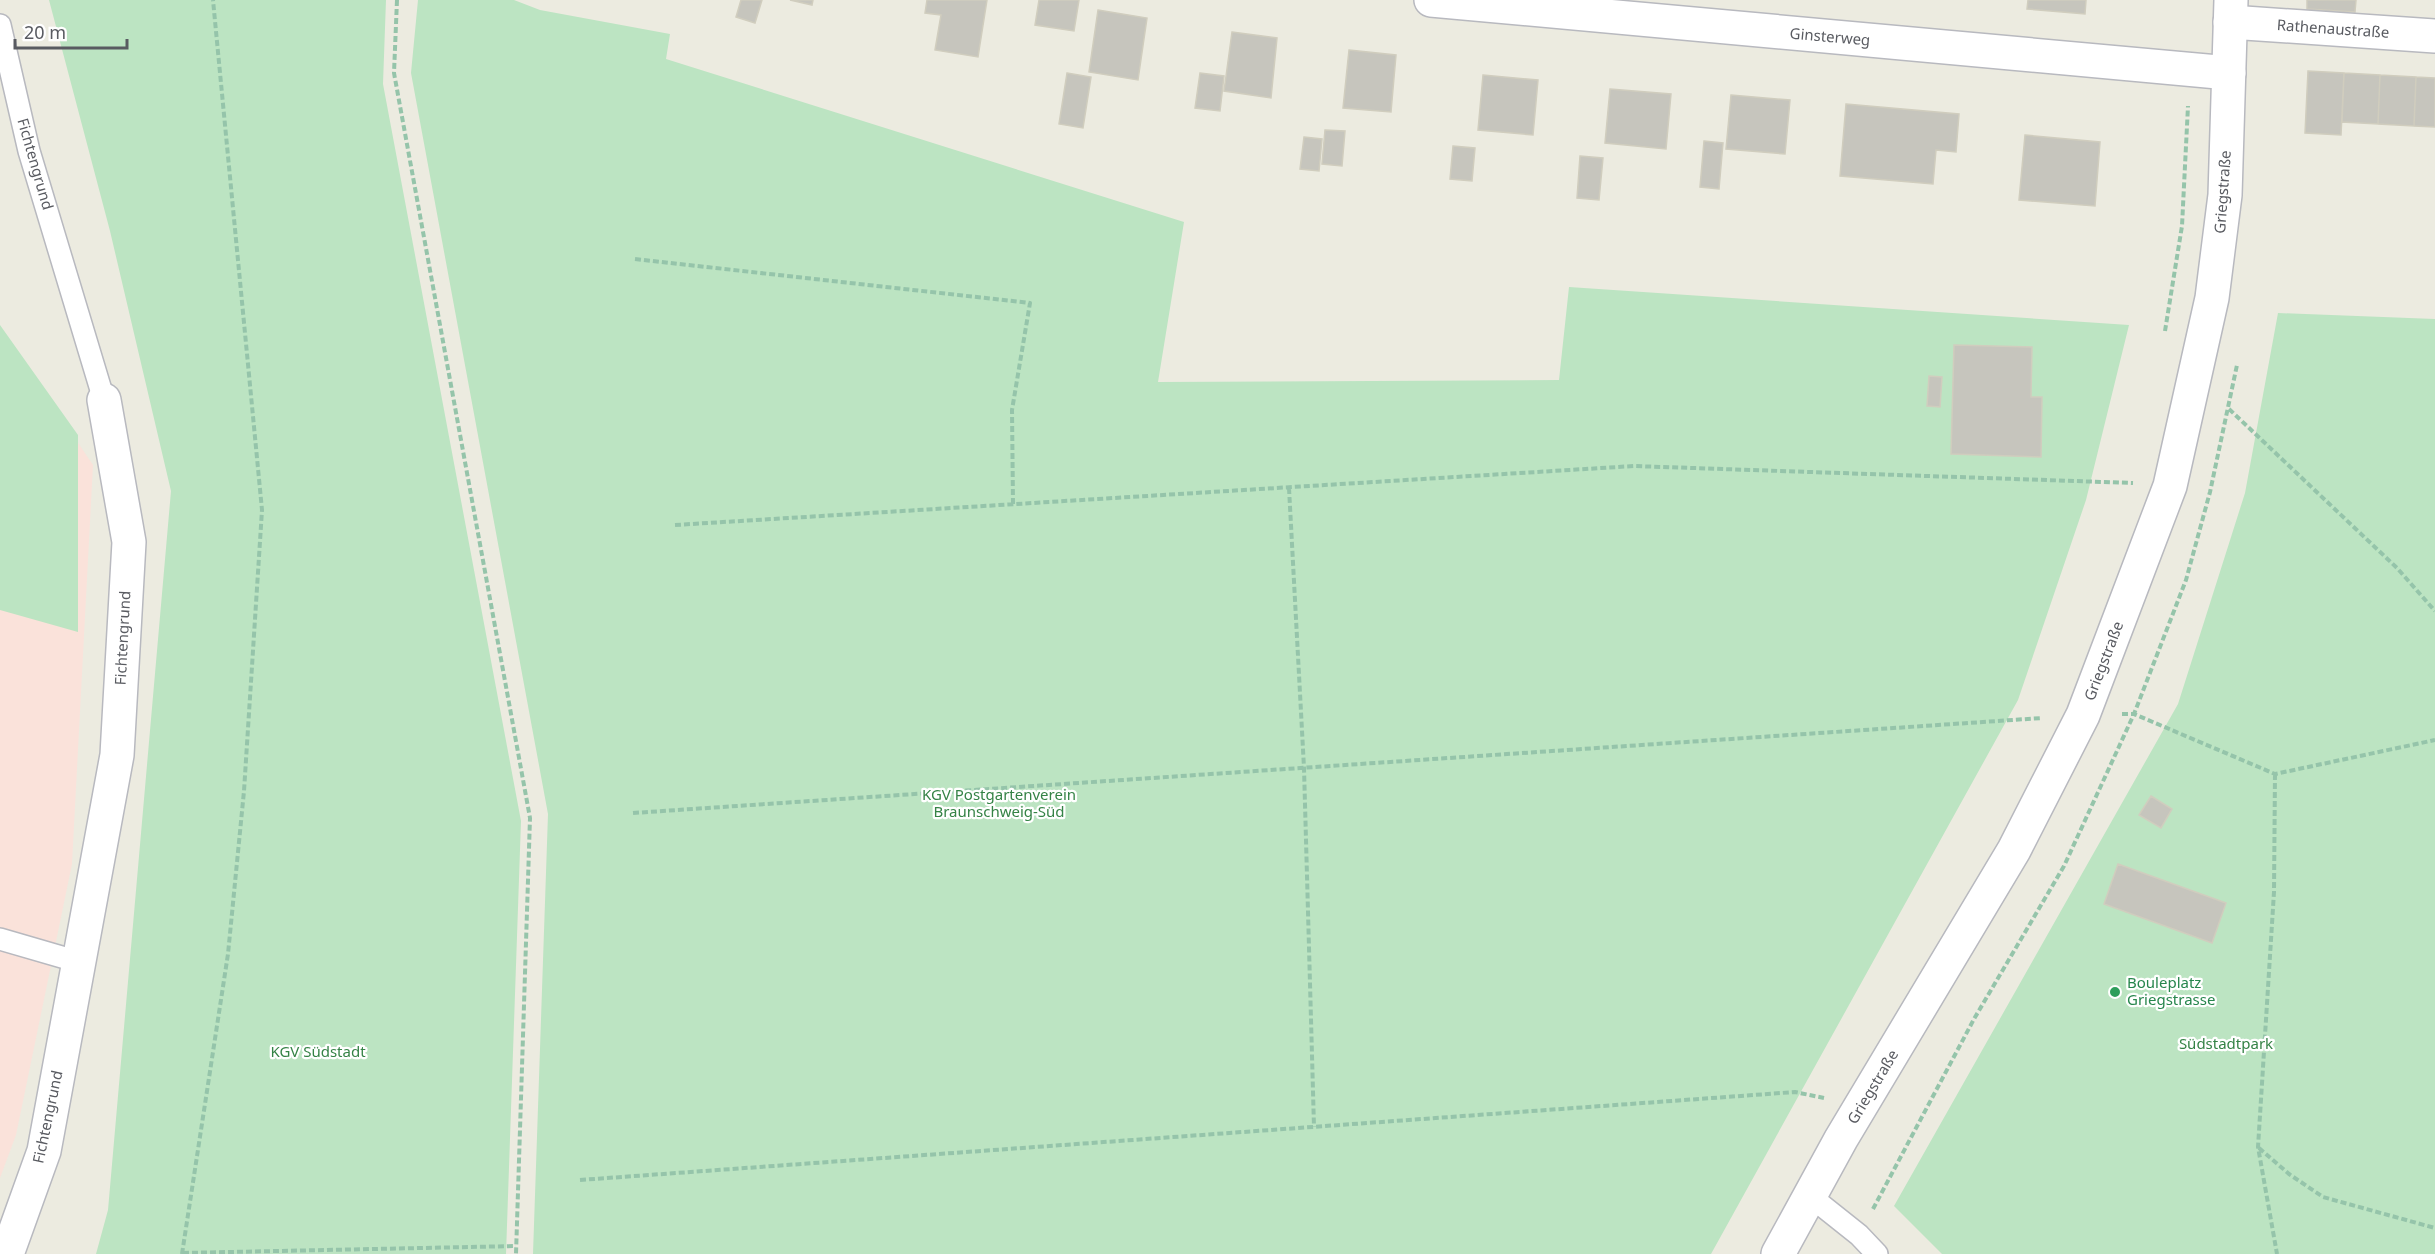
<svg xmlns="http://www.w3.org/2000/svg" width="2435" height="1254" viewBox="0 0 2435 1254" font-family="'Noto Sans',sans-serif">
<rect width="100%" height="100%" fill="#ecebe0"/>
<path fill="#fae2da" d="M0,402L66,425L93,465L72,864L16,1135L0,1178Z"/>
<path fill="#bce4c2" d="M49,0H386L383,84L521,821L506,1254H96L108,1210L171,491L110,231Z
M418,0H514L540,10L670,34L666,59L1184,222L1158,382L1559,380L1569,287L2129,325L2086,500L2018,700L1711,1254H533L548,814L411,73Z
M2278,313L2435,319V1254H1942L1894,1206L2178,704L2245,493Z
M0,325L78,435V632L0,610Z"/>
<path fill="#c6c5bd" stroke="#d0cdbe" stroke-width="1.5" d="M741,0H762L755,23L736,17Z
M790,0H813L812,5Z
M927,0H987L978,57L935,50L941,15L925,13Z
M1039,0H1079L1074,31L1035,25Z
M2028,0H2086L2085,14L2027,9Z
M2307,0H2356L2355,12L2307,9Z
M1098,10L1147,18L1138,80L1089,72Z
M1232,32L1277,38L1271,98L1224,91Z
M1349,50L1396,55L1391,112L1343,108Z
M2308,71L2344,73L2341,135L2305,133Z
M1067,73L1091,77L1083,128L1059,124Z
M1200,73L1224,76L1220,111L1195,108Z
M2344,73L2380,75L2378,124L2342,122Z
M1483,75L1538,80L1533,135L1478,130Z
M2380,75L2416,77L2414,126L2378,124Z
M2416,77L2435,78V127L2414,126Z
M1610,89L1671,94L1666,149L1605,143Z
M1731,95L1790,100L1785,154L1726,149Z
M1846,104L1959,114L1956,152L1936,150L1933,184L1840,176Z
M1325,130L1345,131L1342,166L1322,164Z
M2025,135L2100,142L2095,206L2019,200Z
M1304,137L1322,139L1319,171L1300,169Z
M1704,141L1723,143L1719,189L1700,187Z
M1453,146L1475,148L1472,181L1450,179Z
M1580,156L1603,158L1599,200L1577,198Z
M1954,345L2032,347L2031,397H2042L2041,457L1951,454Z
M1929,376L1942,377L1940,407L1927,406Z
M2151,796L2172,809L2161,828L2139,815Z
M2118,864L2226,903L2212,943L2104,904Z"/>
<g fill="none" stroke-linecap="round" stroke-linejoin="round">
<defs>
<path id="service" d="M0,25L29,151L104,400
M0,939L79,962
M1810,1196L1859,1235L1877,1254"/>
<path id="minor" d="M1431,0L2229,73
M2230,22L2435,36
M7,1254L44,1151L117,755L129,542L104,400"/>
<path id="tertiary" d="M1778,1254L1841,1139L2014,850L2083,715L2170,486L2212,298L2225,195L2231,0"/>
</defs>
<use href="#service" stroke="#b8b9bf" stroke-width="24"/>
<use href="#minor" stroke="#b8b9bf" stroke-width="36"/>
<use href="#tertiary" stroke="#b8b9bf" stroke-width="36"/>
<path stroke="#95c4aa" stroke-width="4" stroke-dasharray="6 3" stroke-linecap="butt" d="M397,0L394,73L530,818L516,1254
M635,259L1030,303L1012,410L1013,504
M2165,331L2182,226L2188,106
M2229,409L2397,568L2435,611
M1289,488L1304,768L1314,1127
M675,525L1634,466L2133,483
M2122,714H2134L2275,774L2435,740
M2275,774L2274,892L2258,1147L2277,1254
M633,813L2042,718
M2259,1148L2289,1174L2323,1197L2435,1228
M580,1180L1795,1092L1824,1098
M1873,1209L1974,1019L2064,866L2134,714L2186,580L2210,492L2237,365
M183,1253L516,1246
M182,1254L228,954L244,791L262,510L213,0"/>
<use href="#service" stroke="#fff" stroke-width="21"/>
<use href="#minor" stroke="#fff" stroke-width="33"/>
<use href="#tertiary" stroke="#fff" stroke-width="33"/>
</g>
<circle fill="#2e9e5b" stroke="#fff" stroke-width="2" cx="2115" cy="992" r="6"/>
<g text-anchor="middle" stroke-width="4.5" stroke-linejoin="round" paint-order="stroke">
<g font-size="15" fill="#595b61" stroke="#fff">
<text transform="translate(2333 29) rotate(4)" y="5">Rathenaustraße</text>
<text transform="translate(1830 37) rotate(5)" y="5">Ginsterweg</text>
<text transform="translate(35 164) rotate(74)" y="5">Fichtengrund</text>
<text transform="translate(2223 192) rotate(-86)" y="5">Griegstraße</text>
<text transform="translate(123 638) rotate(-87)" y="5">Fichtengrund</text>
<text transform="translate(2104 661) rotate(-69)" y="5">Griegstraße</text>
<text transform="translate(1873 1087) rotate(-59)" y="5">Griegstraße</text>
<text transform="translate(48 1117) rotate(-78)" y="5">Fichtengrund</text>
</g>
<g font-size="15" fill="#358346" stroke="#fff">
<text x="999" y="800">KGV Postgartenverein<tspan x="999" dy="17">Braunschweig-Süd</tspan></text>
<text x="2226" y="1049">Südstadtpark</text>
<text x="318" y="1057">KGV Südstadt</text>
</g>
<g font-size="15" fill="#27864d" stroke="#fff" text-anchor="start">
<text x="2127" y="988">Bouleplatz<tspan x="2127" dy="17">Griegstrasse</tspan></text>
</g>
</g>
<path d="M15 39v9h112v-9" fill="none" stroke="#595b61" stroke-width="3"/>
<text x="24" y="39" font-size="18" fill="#595b61" stroke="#ffffff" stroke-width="4.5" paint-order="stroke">20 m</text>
</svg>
